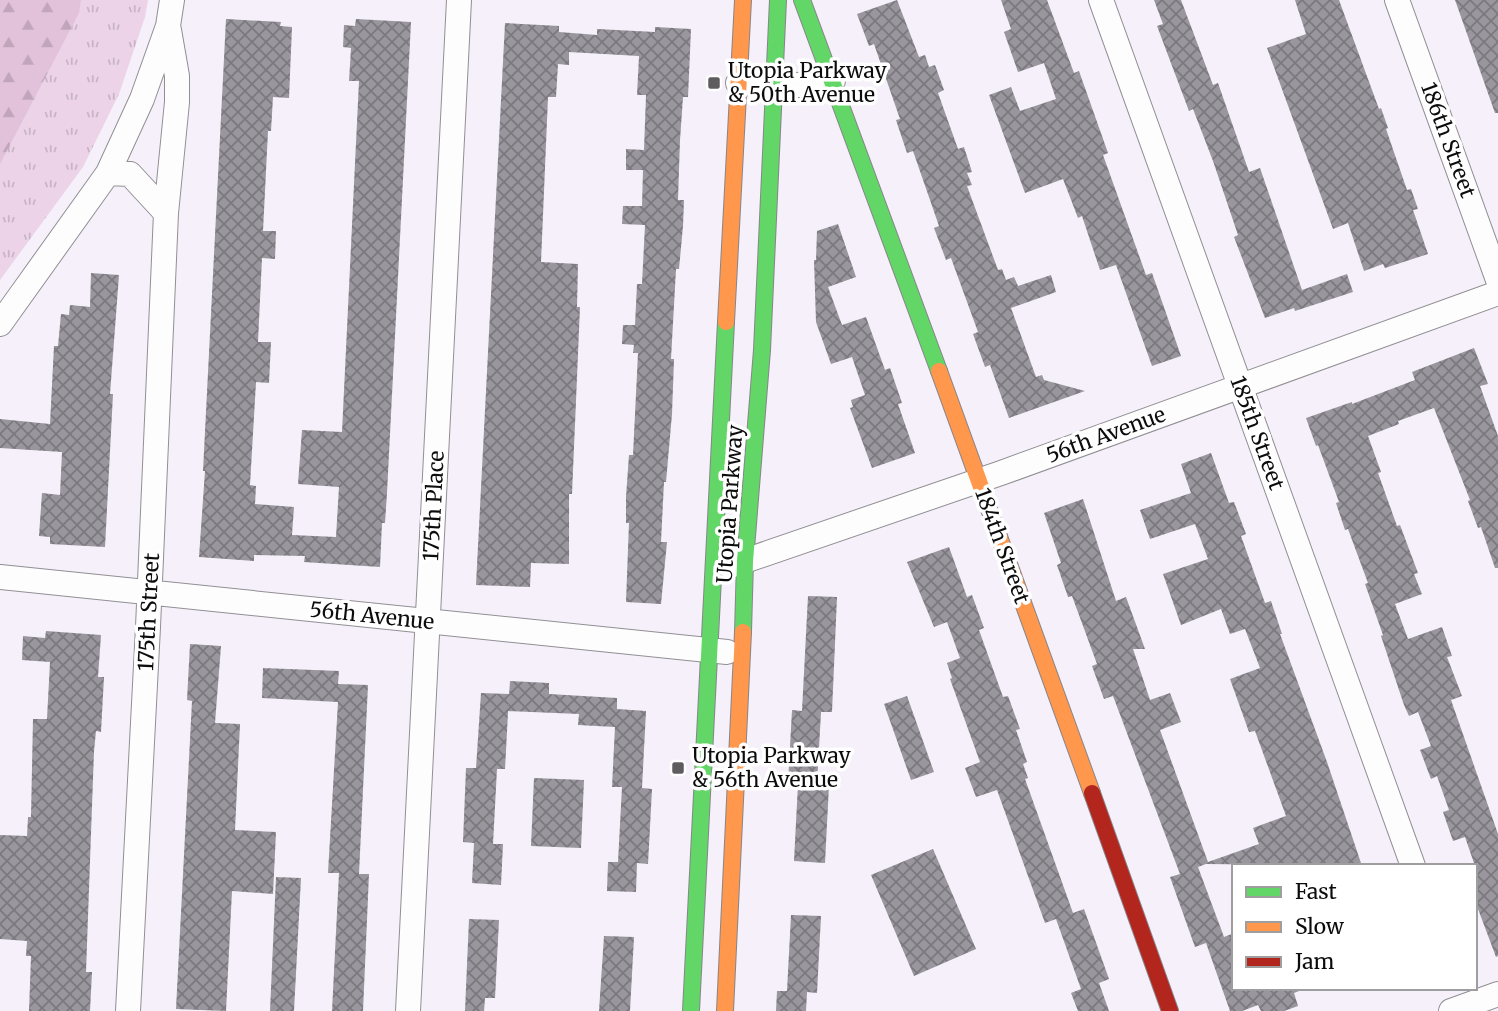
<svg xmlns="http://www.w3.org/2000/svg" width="1498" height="1011" viewBox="0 0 1498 1011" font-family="Merriweather,serif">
<defs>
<pattern id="grass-tufts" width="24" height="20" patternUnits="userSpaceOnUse" patternTransform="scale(1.75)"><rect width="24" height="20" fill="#ecd3e8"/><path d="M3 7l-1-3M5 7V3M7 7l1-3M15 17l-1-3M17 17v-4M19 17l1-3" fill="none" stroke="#c9b4c6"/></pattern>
<pattern id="forest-firs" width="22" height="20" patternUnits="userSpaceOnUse" patternTransform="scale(1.75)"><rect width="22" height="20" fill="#e2c2db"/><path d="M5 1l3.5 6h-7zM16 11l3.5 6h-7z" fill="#c1a6bb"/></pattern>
<pattern id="building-cross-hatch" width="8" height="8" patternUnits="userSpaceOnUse" patternTransform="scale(1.75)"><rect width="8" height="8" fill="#99969d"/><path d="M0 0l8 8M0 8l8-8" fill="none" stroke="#7b797e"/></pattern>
</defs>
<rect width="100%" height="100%" fill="#f5f0fa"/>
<path fill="url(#grass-tufts)" d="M0,0H148L145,17L119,94L83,167L0,280Z"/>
<path fill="url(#forest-firs)" d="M0,0H81L79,13L0,164Z"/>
<path fill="url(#building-cross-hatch)" d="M897,0L919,57L925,55L929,67L935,65L944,90L938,93L958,149L964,147L972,172L967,173L972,185L967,186L998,270L1002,269L1006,280L1014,277L1018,286L1051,275L1056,292L1011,308L1036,377L1042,375L1044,380L1085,391L1009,418L990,365L985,367L973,334L978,332L951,258L946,260L934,228L939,226L913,151L907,153L896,120L900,119L874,44L869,46L857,14Z
M1001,0H1047L1074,73L1079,71L1108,153L1103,155L1146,275L1152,273L1181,356L1152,366L1116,265L1100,270L1082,216L1078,218L1063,179L1025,193L989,95L1011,87L1020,111L1056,99L1044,63L1018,72L1004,32L1011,29Z
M1154,0H1181L1213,85L1218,83L1249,172L1260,168L1302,290L1347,274L1353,292L1295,311L1294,308L1265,318L1234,237L1238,235L1213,161L1193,109L1189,111L1157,26L1163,24Z
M1295,0H1339L1379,109L1381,108L1388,128L1386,129L1407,190L1411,189L1418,209L1413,210L1428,254L1385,268L1383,264L1364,271L1348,223L1333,229L1267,48L1306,34Z
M1455,0H1498V113H1495Z
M226,19L281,22L280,26L292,27L289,98L273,97L271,131H268L263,231H276L275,259L262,258L258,342H271L269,383L256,382L250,485L256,486L255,504L294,507L292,535L336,537L339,487L298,484L302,430L342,432L359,81H349L351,48L343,47L344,25L355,26L356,19L411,22L387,493L385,523H382L380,567L304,562L305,556L254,555V561L199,557L205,471H203Z
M505,23L559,26V32L597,35V29L655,32V27L691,29L688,97H683L680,140L678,200H684L683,226L679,269H676L671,359H674L672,414L666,482H664L661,542H667L661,604L626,602L629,523H626V497L629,455H633L638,353H633L634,345L622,344L623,325H635L637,284H642L645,225L622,224L623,206H642L643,170H626V149L644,150L646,95H637L639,56L569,52V65L558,64L556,97H548L541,262L578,264L577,307H580L572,494H569V564L531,563L530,587L476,585Z
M838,224L856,277L828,287L842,325L866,317L885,370L890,368L902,403L898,404L915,453L872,468L850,408L853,407L851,400L865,395L852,357L831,364L816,322L814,260H816L817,231Z
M91,273L119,275L110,394H113L105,547L50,544V537L39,536L42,493L60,495L62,452L0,448V419L50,424L54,346H58L61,314L69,315L70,305L90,307Z
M1474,348L1488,384L1480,386L1498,436V568H1495L1481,527L1478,528L1468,501L1470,500L1434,408L1398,421L1399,424L1368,436L1381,472L1378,473L1397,526L1400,525L1418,573L1414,574L1422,594L1395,604L1408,639L1442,627L1452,656L1447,657L1462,696L1451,700L1498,834V956L1496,957L1475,901V866L1465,837L1453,841L1443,812L1449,810L1437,776L1431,779L1420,750L1431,746L1418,712L1409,716L1404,705L1381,636L1383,635L1365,584L1368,583L1348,529L1345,530L1336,503L1339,502L1318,445L1316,446L1306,418L1352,402V404L1415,380L1412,372Z
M1211,453L1229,503L1234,502L1246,534L1241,536L1265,603L1271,601L1282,634H1280L1327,762L1362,866L1206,864L1198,867L1224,937L1234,933V988H1298L1299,991L1294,993L1298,1006L1284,1011H1261L1258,1005L1242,1011H1230L1206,943L1195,947L1170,877L1180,874L1113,696L1104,699L1092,666L1097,664L1072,596L1068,597L1057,565L1061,563L1044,513L1083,499L1116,601L1126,597L1145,649H1133L1150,700L1170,693L1181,722L1160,730L1208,862L1259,844L1253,828L1286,816L1255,731L1249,732L1230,679L1260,668L1245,629L1230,634L1221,609L1181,625L1163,574L1208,559L1195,524L1150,539L1140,510L1191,493L1181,464Z
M949,547L967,597L972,595L984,628L979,630L1003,697L1008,696L1020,729L1016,730L1027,762L1023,764L1028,778L1025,779L1073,913L1084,909L1109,979L1099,983L1109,1011H1078L1071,993L1081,989L1056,919L1045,923L997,790L976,797L965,768L980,762L950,679L952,678L947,663L960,658L947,622L934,627L907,562Z
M808,596L837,597L832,712H821L817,784L829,785L825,863L794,861L798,784L788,783L792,710L802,711Z
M46,631L101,635L98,677H104L101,732L96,731L94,751L86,972H92L90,1011H29L31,956H26L27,941L0,939V835L27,836L28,817H31L33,719H47L50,662L22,660L23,636L45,638Z
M190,644L221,646L215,723L240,724L235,830L276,832L273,894L232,891L226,1011L176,1009L192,701L187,700Z
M263,668L339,671L338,684L368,685L359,874H369L363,1011H332L339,873H328L338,702L262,698Z
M510,681L549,683V694L617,698V709L646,711L642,788L652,789L650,827L648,864L637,863L636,892L607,891L608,862H618L622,787H612L615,727L578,725L579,714L508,711Z
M481,693L509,694L505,769H497L493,844H503L501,885L472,883L474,843L463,842L466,768H476Z
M907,696L934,772L911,780L884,704Z
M534,778L584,780L581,848L531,846Z
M933,849L976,949L914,976L871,875Z
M276,877L301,878L294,1011H270Z
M791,915L821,916L817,993L807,992L806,1011H776L777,991H787Z
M469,919L499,920L495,998H485L484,1011H465Z
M604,936L634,937L630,1011H599Z"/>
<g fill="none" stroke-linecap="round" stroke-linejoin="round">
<defs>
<path id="street" d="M1101,0L1413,866
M1397,0L1498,280
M738,83L799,85L833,81
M108,173L130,174L166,213L148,627L128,1011
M166,213L177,102V76L169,30
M0,324L108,173L142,99L168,26L172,0
M730,566L1001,473L1498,293
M0,577L727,652
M408,1011L459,0
M1451,1011L1498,994"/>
<path id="fast" d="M802,0L939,371
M743,632L745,561L762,350L778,0
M691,1011L726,322"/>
<path id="slow" d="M726,322L743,0
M939,371L1092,793
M725,1011L743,632"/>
<path id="jam" d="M1092,793L1170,1011"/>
</defs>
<use href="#street" stroke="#918f93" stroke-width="26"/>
<use href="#fast" stroke="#88858a" stroke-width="18"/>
<use href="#slow" stroke="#88858a" stroke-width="18"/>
<use href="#jam" stroke="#88858a" stroke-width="18"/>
<use href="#street" stroke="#fefdfe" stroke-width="24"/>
<use href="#fast" stroke="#63d668" stroke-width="16"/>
<use href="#slow" stroke="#ff974d" stroke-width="16"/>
<use href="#jam" stroke="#b3261e" stroke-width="16"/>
</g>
<g fill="#5e5c5f" stroke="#fff" stroke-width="2.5">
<rect x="707" y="76" width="14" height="14" rx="3.5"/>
<rect x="671" y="761" width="14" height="14" rx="3.5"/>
</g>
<g text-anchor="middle" stroke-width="7" stroke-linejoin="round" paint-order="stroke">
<g font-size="21" fill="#0c0c0c" stroke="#fff" text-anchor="start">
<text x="728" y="78">Utopia Parkway<tspan x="728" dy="24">&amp; 50th Avenue</tspan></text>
<text x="692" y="763">Utopia Parkway<tspan x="692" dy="24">&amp; 56th Avenue</tspan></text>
</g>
<g font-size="21" fill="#0c0c0c" stroke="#fff">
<text transform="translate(1448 140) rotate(70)" y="7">186th Street</text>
<text transform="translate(1257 433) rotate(70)" y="7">185th Street</text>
<text transform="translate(1106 435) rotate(-20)" y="7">56th Avenue</text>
<text transform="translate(730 504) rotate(-86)" y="7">Utopia Parkway</text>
<text transform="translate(434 506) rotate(-87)" y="7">175th Place</text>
<text transform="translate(1002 546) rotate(70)" y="7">184th Street</text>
<text transform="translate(149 612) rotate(-87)" y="7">175th Street</text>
<text transform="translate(372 616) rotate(6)" y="7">56th Avenue</text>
</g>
</g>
<rect x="1232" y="864" width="245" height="126" fill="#ffffff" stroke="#9e9e9e" stroke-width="2"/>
<rect x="1246" y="887" width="35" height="10" fill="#63d668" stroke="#9e9e9e" stroke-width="2"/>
<text x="1295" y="899" font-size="21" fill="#0c0c0c">Fast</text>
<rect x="1246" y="922" width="35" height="10" fill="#ff974d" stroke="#9e9e9e" stroke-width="2"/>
<text x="1295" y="934" font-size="21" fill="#0c0c0c">Slow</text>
<rect x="1246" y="957" width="35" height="10" fill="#b3261e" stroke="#9e9e9e" stroke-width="2"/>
<text x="1295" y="969" font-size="21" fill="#0c0c0c">Jam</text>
</svg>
